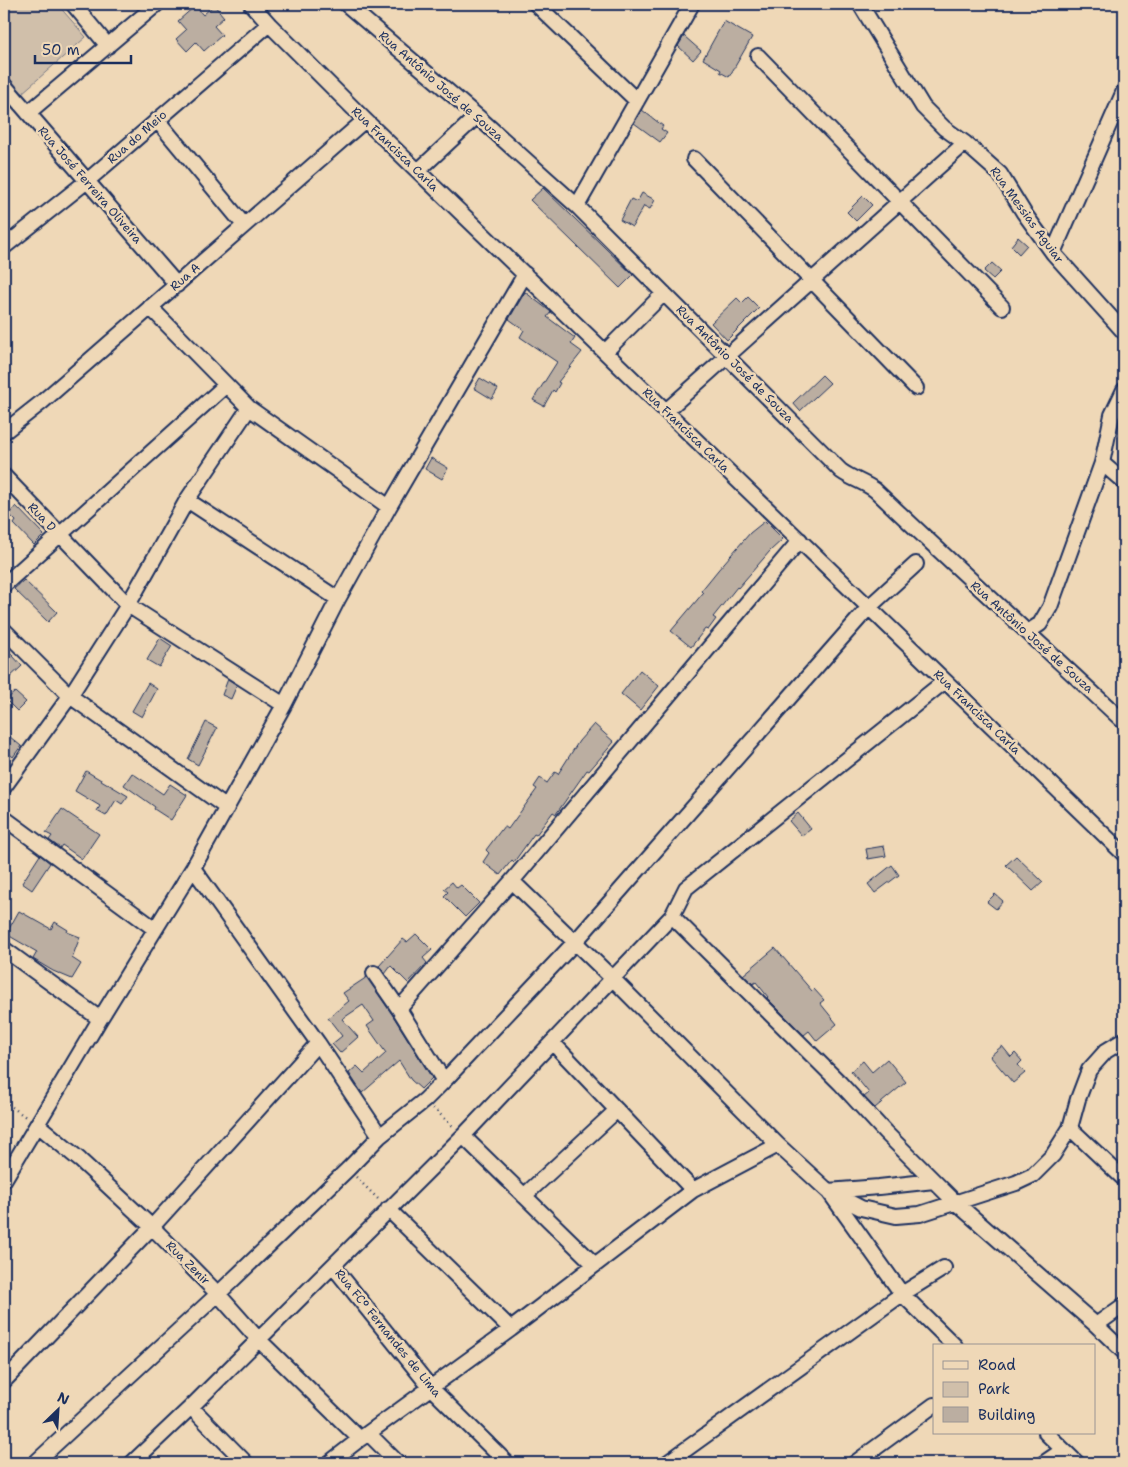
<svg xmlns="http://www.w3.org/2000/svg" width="1128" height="1467" viewBox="0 0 1128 1467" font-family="'Shantell Sans',sans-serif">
<rect width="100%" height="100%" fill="#efd8b7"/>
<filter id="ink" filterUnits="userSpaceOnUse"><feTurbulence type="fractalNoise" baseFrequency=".02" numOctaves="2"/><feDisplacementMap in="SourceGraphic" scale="10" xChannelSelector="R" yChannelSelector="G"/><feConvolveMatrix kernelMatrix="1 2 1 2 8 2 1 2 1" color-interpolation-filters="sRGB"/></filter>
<g filter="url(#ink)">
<path fill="#d0bfaa" stroke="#767784" d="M4,4H57L86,37L22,93L4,73Z"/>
<path fill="#bbaea1" stroke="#1b2f5e" d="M214,5L224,17L214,26L222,35L204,51L196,42L187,51L176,39L186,30L178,21L195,6L203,15Z
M724,21L752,37L729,77L720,72L721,70L703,59Z
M684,36L701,51L693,60L678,46Z
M642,110L663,126L661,129L667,133L660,142L634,123Z
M543,188L633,275L620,288L530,200Z
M642,193L655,200L650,209L644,206L632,227L620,220L631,199L637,202Z
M863,196L872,205L856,221L847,212Z
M1018,237L1027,245L1019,254L1011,246Z
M992,263L1001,271L993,279L984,271Z
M525,292L551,312L547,317L575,338L571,344L582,352L558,382L560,383L555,392L553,390L544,406L533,400L557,362L520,337L524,330L509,319Z
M748,297L759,308L727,340L711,323L737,298L742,303Z
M822,375L830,383L800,411L793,403Z
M480,378L498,389L492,399L474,388Z
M431,458L448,468L442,479L425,469Z
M16,506L44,535L34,545L14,524L16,521L9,514Z
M765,521L783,539L770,551L738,588L737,587L713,617L716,619L708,630L705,629L691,647L671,631L703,593L701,591L718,570L750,533Z
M24,580L57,612L48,622L14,589Z
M160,638L172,646L159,667L147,660Z
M4,646L22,666L8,679L4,674Z
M640,670L659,686L640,710L621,694Z
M228,679L237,685L231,699L222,695Z
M148,683L157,689L142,717L132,711Z
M15,692L26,702L17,711L6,700Z
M206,722L217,728L198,765L188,759Z
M594,724L614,742L589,771L587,770L556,814L553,812L536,835L534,834L514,862L512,860L500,875L483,862L489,853L486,850L504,826L508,829L537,789L534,787L540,778L547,783L555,772L558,774L579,741Z
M4,732L21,746L13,757L4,749Z
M86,771L128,796L122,804L116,800L106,816L97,811L100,806L75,791Z
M132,773L163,794L170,784L187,795L171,820L154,809L155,807L124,785Z
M62,809L99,834L82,859L62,845L60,848L49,840L52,836L46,833Z
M798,813L811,829L802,836L789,821Z
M884,846L886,856L868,859L866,849Z
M40,855L50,863L32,890L22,883Z
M1016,856L1043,882L1033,891L1006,865Z
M892,865L899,875L875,893L868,884Z
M452,882L457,888L461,885L479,903L465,917L444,896L448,892L444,889Z
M995,894L1003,901L996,909L987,902Z
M19,911L51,929L55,922L68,930L67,932L80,937L72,958L81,964L72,979L53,971L33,959L37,952L6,934Z
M416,934L432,950L423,958L427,963L408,983L391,966L385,974L379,966L403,939L407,942Z
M775,948L812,991L814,989L824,1000L820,1003L837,1024L817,1041L809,1031L804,1035L767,998L768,997L756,982L753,984L743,975Z
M367,977L392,1014L432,1078L421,1089L411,1080L399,1061L362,1093L349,1073L357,1066L364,1073L386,1053L367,1026L374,1021L363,1005L342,1019L358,1037L340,1053L332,1044L342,1036L328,1018L349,1001L343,993Z
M1002,1046L1011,1057L1015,1053L1022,1061L1018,1065L1025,1073L1013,1083L990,1056Z
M887,1059L906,1082L875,1108L864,1097L869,1093L851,1071L863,1061L872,1072Z"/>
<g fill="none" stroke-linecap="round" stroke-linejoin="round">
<defs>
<path id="street" d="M73,4L108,46
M251,4L269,24L365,120L1124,854
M346,4L477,116L577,206L841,471C852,479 864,482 875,490C957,568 1041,644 1124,722
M536,4L637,101
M860,4L923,107L944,128L965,143L1000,174L1024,213L1053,253L1124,332
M758,56L1002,307
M4,85L177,285
M28,113L157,4
M157,120L244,225
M694,159L916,388
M418,171L477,116
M577,206L692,4
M4,247L87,181L269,24
M1053,253L1124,91
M150,307L249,408L389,507
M605,352L664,293
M666,411L965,143
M4,432L42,402L365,120
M1102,463L1124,482
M4,476L128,605L284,705
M187,500L338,599
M4,585L226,385
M4,630L70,696L227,808
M1028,632L1040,624L1050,607L1102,463L1112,415L1124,390
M4,787L70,696L128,605L187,500L249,408
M4,818L155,929
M193,868L318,1043L380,1136
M512,881L613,979L778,1145L828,1191L861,1208L896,1216L920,1214L1016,1183L1033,1175L1053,1155L1070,1128L1078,1099L1089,1070L1106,1051L1124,1040
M672,916L840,1083L885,1132L955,1202L1096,1325L1124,1352
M4,949L100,1019
M374,973L399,1009L444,1081
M399,1009L512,881L800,540
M552,1042L693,1190
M38,1125L80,1160L152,1227L218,1294L258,1339L360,1439
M1070,1128L1124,1179
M463,1136L595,1265
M4,1180L100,1019L193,868L284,705L338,599L389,507L525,274
M828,1191L879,1187L934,1181
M830,1193L902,1294L955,1346
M524,1196L617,1110
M388,1209L511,1329
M333,1266L430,1387L507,1463
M1096,1325L1124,1305
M4,1381L152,1227L318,1043
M191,1407L246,1463
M368,1433L398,1463
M1046,1433L1077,1463
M35,1463L218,1294L348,1169L380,1136L425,1100L444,1081L575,942L869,607L916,564
M132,1463L191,1407L463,1136L672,916L686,888L945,681
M329,1463L360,1439L511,1329L693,1190L778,1145
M667,1463L902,1294L944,1268
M855,1463L934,1405
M1044,1463L1063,1450"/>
</defs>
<use href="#street" stroke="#1b2f5e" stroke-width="18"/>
<path stroke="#1b2f5e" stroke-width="2.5" stroke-dasharray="1 4" stroke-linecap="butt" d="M4,1101L27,1118
M433,1108L455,1128
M356,1177L379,1200"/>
<use href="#street" stroke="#efd8b7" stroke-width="14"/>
</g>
</g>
<g text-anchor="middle" stroke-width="5" stroke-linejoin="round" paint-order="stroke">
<g font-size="12" fill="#1b2f5e" stroke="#efd8b7">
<text transform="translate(441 86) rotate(41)" y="4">Rua Antônio José de Souza</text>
<text transform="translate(137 137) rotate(-41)" y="4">Rua do Meio</text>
<text transform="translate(395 149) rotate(44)" y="4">Rua Francisca Carla</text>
<text transform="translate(90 185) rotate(49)" y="4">Rua José Ferreira Oliveira</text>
<text transform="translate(1027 215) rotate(54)" y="4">Rua Messias Aguiar</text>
<text transform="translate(185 277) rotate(-41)" y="4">Rua A</text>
<text transform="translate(735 364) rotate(45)" y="4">Rua Antônio José de Souza</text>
<text transform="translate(686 430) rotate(44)" y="4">Rua Francisca Carla</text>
<text transform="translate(42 517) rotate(46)" y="4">Rua D</text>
<text transform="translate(1032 637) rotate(42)" y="4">Rua Antônio José de Souza</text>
<text transform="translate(977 712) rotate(44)" y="4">Rua Francisca Carla</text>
<text transform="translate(188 1263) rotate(45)" y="4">Rua Zenir</text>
<text transform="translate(388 1333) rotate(51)" y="4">Rua FCº Fernandes de Lima</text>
</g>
</g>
<rect width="1128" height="1467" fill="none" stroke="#efd8b7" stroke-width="20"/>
<rect x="10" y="10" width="1108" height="1447" fill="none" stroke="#1b2f5e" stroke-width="2" filter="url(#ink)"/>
<rect x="933" y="1344" width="162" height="90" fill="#efd8b7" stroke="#9a9493"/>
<rect x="943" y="1361" width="25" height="8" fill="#efd8b7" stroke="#9a9493"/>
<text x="978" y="1370" font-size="15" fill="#1b2f5e">Road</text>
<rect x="943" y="1382" width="25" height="15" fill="#d0bfaa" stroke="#9a9493"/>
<text x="978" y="1394" font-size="15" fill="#1b2f5e">Park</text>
<rect x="943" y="1407" width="25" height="15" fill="#bbaea1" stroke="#9a9493"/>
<text x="978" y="1420" font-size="15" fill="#1b2f5e">Building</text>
<g transform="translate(58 1410) rotate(25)" stroke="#efd8b7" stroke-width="4" paint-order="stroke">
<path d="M0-4L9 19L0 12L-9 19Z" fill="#1b2f5e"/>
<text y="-8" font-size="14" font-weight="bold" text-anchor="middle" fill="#1b2f5e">N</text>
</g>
<path d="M35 55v8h96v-8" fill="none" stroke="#1b2f5e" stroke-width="2.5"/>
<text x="42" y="55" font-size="15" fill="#1b2f5e" stroke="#efd8b7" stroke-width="4" paint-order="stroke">50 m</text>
</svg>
